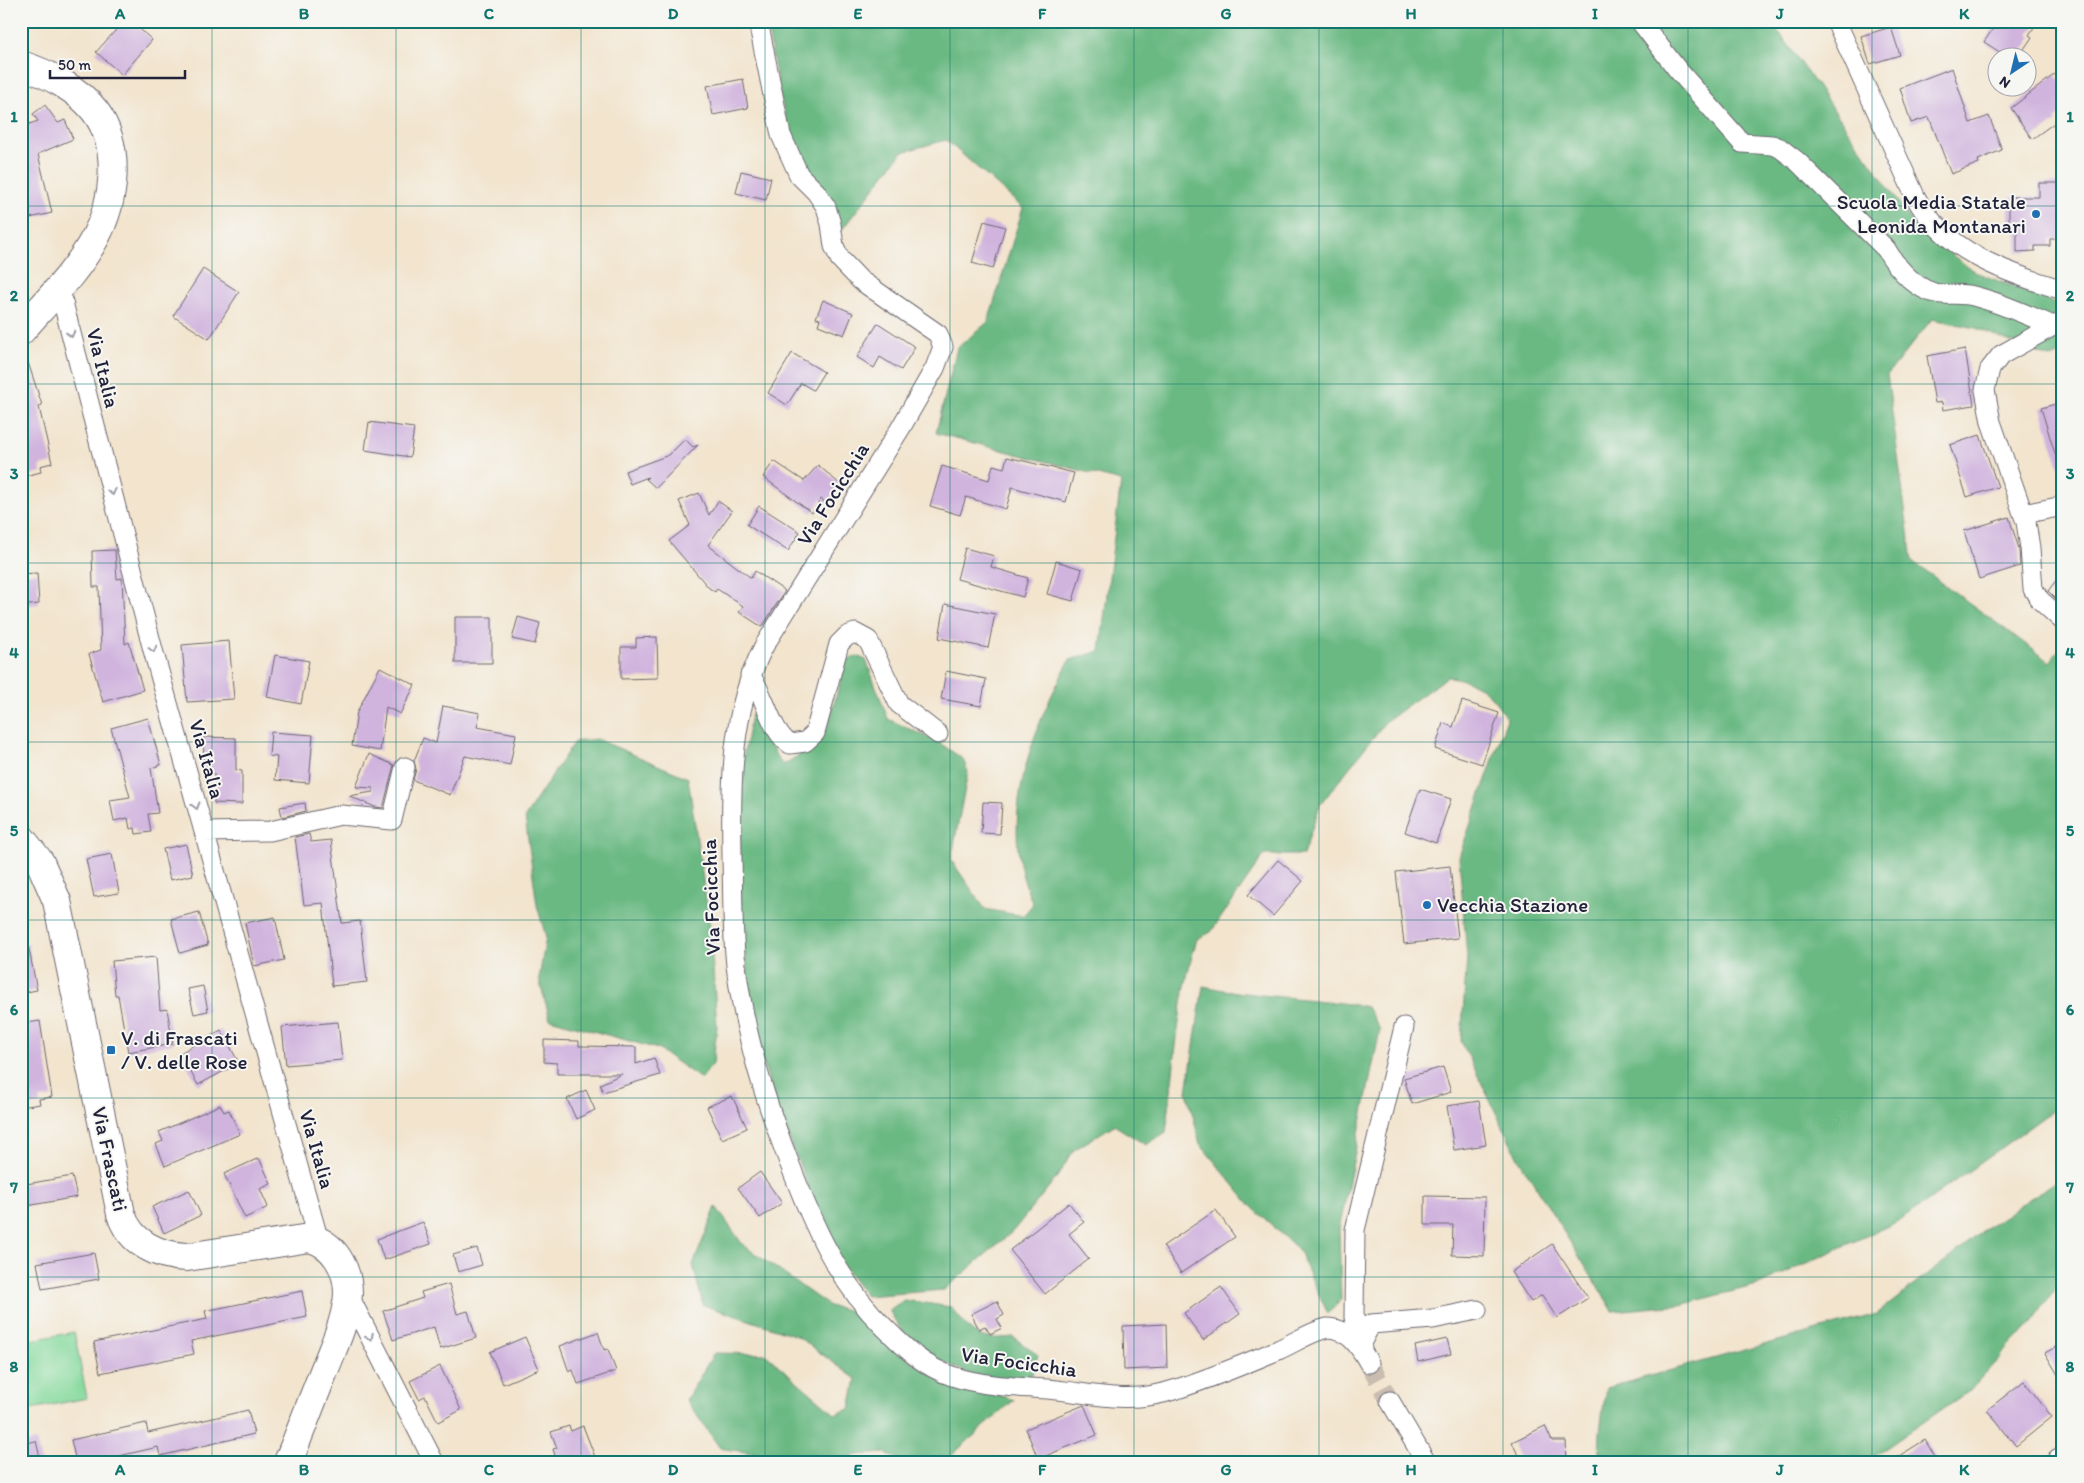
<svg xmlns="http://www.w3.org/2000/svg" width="2084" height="1483" viewBox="0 0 2084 1483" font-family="Itim,sans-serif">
<rect width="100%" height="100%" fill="#f6f6f2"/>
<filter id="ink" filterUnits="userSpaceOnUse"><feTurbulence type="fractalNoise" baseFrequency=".02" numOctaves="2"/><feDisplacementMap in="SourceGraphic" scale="10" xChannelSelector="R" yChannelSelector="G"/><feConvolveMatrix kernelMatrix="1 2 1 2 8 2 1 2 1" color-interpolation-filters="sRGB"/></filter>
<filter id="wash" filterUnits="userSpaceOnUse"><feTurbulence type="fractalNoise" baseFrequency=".0096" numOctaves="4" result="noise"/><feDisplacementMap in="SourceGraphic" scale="20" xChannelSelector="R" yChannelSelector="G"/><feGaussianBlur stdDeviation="1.12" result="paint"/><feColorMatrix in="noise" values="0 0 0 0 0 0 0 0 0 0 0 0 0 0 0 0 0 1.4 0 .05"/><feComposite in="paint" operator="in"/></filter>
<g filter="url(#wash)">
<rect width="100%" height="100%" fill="#f2e4cd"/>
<path fill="#84d99b" stroke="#537e6b" d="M74,1332L87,1398L21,1411V1342Z"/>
<path fill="#6bb983" stroke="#466e5f" d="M766,21H1769L1782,36L1918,230L1975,272L2063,306V353L2051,358L1976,328L1932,319L1887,375L1912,561L2050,662L2063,645V1103L1901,1220L1761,1284L1680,1305L1613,1311L1518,1158L1461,1041L1467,957L1459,857L1507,719C1493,694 1476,679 1447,677L1386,721L1320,805L1303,855H1264L1211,932L1197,939C1177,1001 1175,1068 1166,1132L1146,1145L1114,1125L1074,1150L1057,1177L1013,1231L944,1290L866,1296L835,1255L777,1108L756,1038L741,923L740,777L751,715L760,718L777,758L783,765L809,749L827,728L846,662L856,656L866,660L888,719L938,742L963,759L968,772L951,860L985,909L1023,916L1033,904C996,826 1030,731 1070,660L1100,651L1121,481L936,433L957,348L988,322L1023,208L946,140L902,152L837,236L798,165L779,91Z
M597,739L688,778L710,927L717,1026L713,1064L701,1079L658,1049L550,1019L539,979L546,937L537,905L525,817L574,742Z
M1203,986C1257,998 1312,997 1367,1007L1380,1030L1339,1230L1341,1300L1328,1314L1298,1249L1252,1207L1200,1144L1187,1092Z
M2063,1176V1285L2058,1286L2033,1321L1970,1390L1866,1462H1599L1600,1431L1606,1388L1877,1314L1991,1225Z
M716,1207L743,1245L829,1306L858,1312L885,1342L930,1374L1014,1400L944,1462H903L886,1453L856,1455L840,1462H783L764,1455L720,1448L686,1400L714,1353L765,1354L835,1414L850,1409L856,1379L797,1336L703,1305L693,1265Z
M904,1300L951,1307C974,1335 975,1341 1013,1337L1038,1355L1030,1380L972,1375L931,1356L905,1337L889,1310Z"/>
<g id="blocks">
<path fill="#d0b4de" d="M124,21H131L152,40L122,75L96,52Z
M1998,21H2038L2029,35L2032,37L2018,58H2009L1984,42Z
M1891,27L1900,55L1870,64L1861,36Z
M1952,68L1970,123L1989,116L2002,150L1978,160L1979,163L1951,174L1929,117L1911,123L1900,88Z
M2055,74L2063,85V113L2055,119L2057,121L2032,139L2011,108Z
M743,79L748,108L713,115L707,86Z
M45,105L58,123L65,120L73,139L38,154L52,213L21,220V127L38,121L33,114Z
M741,171L771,178L766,200L736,193Z
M2039,183H2063V239H2050V246H2035V251L2017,252V231H2009V197H2039Z
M984,221L1005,227L993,269L972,263Z
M203,269L239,292L209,339L173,316Z
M823,300L853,313L844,335L818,325L820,319L816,318Z
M878,323L915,347L901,370L880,357L874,368L857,357Z
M1965,349L1974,405L1943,410L1942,402L1935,403L1927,356Z
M21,350H24L42,405L39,407L52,463L40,466L41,472L21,477Z
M792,353L824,372L813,390L801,383L787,405L768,393Z
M2063,402V467H2059L2041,408Z
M369,422L414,428L410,457L365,450Z
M1980,435L1998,487L1967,497L1950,445Z
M685,439L693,447L698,445L656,488L646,479L648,477L630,484L625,471L669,455Z
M1007,457L1074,473L1066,502L1012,487L1006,509L966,497L960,515L930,506L942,466L989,480L993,465L1004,468Z
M774,461L804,481L818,465L842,486L826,503L821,499L812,513L763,477Z
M699,493L709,515L718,501L732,511L708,545L751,578L755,571L785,591L762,627L739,612L743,606L717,589L715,592L709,588L669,541L690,525L679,501Z
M759,506L800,532L788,551L747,525Z
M2009,517L2019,549L2020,566L1979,579L1964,531Z
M965,548L994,556L991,567L1028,578L1023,597L957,579Z
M115,550L117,579L122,578L125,644L129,642L143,690L103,702L89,654L101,650L99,587H93L92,551Z
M1056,561L1082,569L1073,601L1047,594Z
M2063,571V606L2048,591Z
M37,573L39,604L21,606V574Z
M945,604L995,614L988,648L939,638Z
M455,617H492V663H455Z
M518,617L540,623L535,644L512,639Z
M657,637L658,678L621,679V647H636V638Z
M229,641L234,699L187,702L182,645Z
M275,655L309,661L301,704L267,697Z
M380,667L415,685L400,714L386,707L380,751L352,746L357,712Z
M946,671L986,679L981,706L941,699Z
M1462,701L1499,713L1482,764L1435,749L1443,723L1453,727Z
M443,706L480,713L477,727L516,734L510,765L465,756L450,795L413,780L416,769L414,761L423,738L436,743Z
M148,718L161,765L151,768L158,813L148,814L151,832L136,834L135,828L130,829L128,818L114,821L110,800L130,797L111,728Z
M271,732L313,735L309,783L275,780L277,757L269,756Z
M204,737L236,738V770L242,771V804L214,803V773H203Z
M369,754L394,765L383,808L375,807L349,796L373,792V788L356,787Z
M1420,789L1451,799L1436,843L1405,832Z
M983,802L1002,803L1000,834L981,833Z
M305,803L306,811L282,817L280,807Z
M309,834L311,842L331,840L342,923L360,921L367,982L332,986L323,903L304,905L295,837Z
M186,844L193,875L170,880L163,849Z
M112,854L119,893L94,897L86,859Z
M1278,860L1303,881L1273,916L1248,895Z
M1450,866L1458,938L1404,944L1396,872Z
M199,912L208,945L180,953L171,919Z
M275,917L284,960L254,966L245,923Z
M28,944L37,990L21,993V945Z
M156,957L160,1010L167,1009L173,1044L128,1052L118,995H115L112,961Z
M203,986L208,1011L194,1014L188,989Z
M40,1021L52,1097L39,1099L40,1104L21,1107V1024Z
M338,1022L342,1060L286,1065L282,1027Z
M221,1030L239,1063L198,1085L180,1053Z
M544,1040L579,1041V1046L636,1047V1064L654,1058L660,1075L603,1092L600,1084L622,1074H557V1063L544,1062Z
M1443,1067L1451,1092L1412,1104L1404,1078Z
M586,1090L595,1110L576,1119L567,1099Z
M732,1096L747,1128L722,1139L707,1107Z
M1479,1101L1486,1145L1454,1150L1447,1106Z
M220,1105L224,1112L229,1110L240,1134L165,1166L156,1144L163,1141L159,1132Z
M259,1158L271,1184L260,1189L268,1207L245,1218L224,1174Z
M760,1172L782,1203L760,1218L738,1188Z
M72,1176L77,1197L21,1207V1185Z
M189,1190L201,1215L164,1233L152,1207Z
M1425,1196L1485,1197L1484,1256L1452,1255L1453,1225H1425Z
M1069,1203L1084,1222L1069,1234L1089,1259L1045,1294L1010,1250Z
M1216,1210L1235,1237L1181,1273L1163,1246Z
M423,1222L431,1244L384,1260L377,1239Z
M1552,1244L1588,1298L1557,1318L1542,1295L1531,1302L1511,1272Z
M477,1248L482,1265L458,1272L453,1255Z
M94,1253L99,1279L42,1289L37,1263Z
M449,1284L457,1314L468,1311L476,1338L440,1349L434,1327L393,1340L383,1311L423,1298L421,1292Z
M1221,1287L1240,1314L1203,1340L1184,1313Z
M302,1291L307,1317L191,1341L194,1354L100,1373L94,1342L207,1319L205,1311Z
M997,1301L1004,1315L997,1319L1002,1328L990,1334L985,1326L979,1329L971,1314Z
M1166,1324L1167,1368L1124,1370L1123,1326Z
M598,1332L604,1350L608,1349L616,1371L578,1384L573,1370L569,1372L560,1346Z
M525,1337L539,1369L503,1384L490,1352Z
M1447,1339L1451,1354L1418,1362L1415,1346Z
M2063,1343V1383L2045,1353Z
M440,1366L461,1410L438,1422L425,1396L419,1399L410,1381Z
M2024,1381L2052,1417L2016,1446L1987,1410Z
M1084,1405L1097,1435L1038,1459L1026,1429Z
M248,1410L254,1434L160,1456L158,1447L93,1462H76L71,1440L146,1423L148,1433Z
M569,1426L571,1431L583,1426L597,1462H557L553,1449L557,1448L551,1432Z
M1545,1426L1552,1441H1566L1567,1462H1521L1512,1442Z
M1925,1440L1938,1462H1889Z
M36,1441L41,1462H21V1444Z"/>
</g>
</g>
<g filter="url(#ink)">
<use href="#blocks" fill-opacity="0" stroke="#6b666e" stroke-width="1"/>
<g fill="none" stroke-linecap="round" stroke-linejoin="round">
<path stroke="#c8bdb0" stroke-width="19" stroke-dasharray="19 9" stroke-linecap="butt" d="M1369,1363L1390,1401"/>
<defs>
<path id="minor" d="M758,21L781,135L799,175L816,192L826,207L831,224L834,246L840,259L860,280L938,334L943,347L935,368L900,429L764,646C730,712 731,784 732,857C733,893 732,929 736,965C744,1033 764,1098 789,1162C812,1223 837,1281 884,1327C904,1347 924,1367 952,1376C982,1386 1015,1387 1047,1389C1096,1393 1126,1406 1177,1389C1211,1378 1245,1364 1278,1350C1294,1343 1310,1332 1327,1328C1348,1328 1360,1347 1369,1363
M1640,21L1677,69L1742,143L1772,145L1780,148L1797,161L1886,249C1897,268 1918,293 1942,294C1954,295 1965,293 1977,297C2003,304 2028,315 2053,326L2063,322
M1836,21L1915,196C1943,251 2006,273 2063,290
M59,287L153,650L319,1241
M2053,326L2001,355L1990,369L1985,390L1991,422L2026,522L2030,548L2033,589L2040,600L2063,621
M2023,514L2063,506
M750,675C766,696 770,731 790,744L805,742L815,733L839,644L847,636L855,633L868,640L899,704L938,734
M204,832L270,831L341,815L392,820L405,767
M348,1294L434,1462
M1361,1343L1371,1324L1433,1319L1477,1310
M1362,1349L1354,1317L1355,1230L1404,1027
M1390,1401L1426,1462"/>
<path id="secondary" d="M21,65C47,73 78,89 95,111C122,147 115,201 95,238C76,273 47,301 21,331
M21,838L40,862L57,901L121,1214C130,1243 158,1256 187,1257L309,1238C334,1243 348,1269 348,1293C347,1318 335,1343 326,1366C313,1398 301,1430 288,1462
M2061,1462L2063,1461"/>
</defs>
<use href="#minor" stroke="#6b666e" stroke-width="21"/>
<use href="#secondary" stroke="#6b666e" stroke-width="30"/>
<use href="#minor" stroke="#fff" stroke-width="19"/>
<use href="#secondary" stroke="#fff" stroke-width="28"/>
</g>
<defs><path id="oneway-chevron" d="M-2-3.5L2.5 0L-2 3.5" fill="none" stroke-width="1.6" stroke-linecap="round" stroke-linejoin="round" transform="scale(1.25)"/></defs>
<g stroke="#9c9ca7">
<use href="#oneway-chevron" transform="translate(71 334) rotate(76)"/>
<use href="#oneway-chevron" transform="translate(112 492) rotate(76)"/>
<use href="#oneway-chevron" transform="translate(153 649) rotate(75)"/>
<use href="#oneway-chevron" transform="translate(196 806) rotate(74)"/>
<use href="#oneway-chevron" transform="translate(370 1337) rotate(63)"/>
</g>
</g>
<path fill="none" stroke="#0f766e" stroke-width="1" stroke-opacity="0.55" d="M212,21V1462M396,21V1462M581,21V1462M765,21V1462M950,21V1462M1134,21V1462M1319,21V1462M1503,21V1462M1688,21V1462M1872,21V1462M21,206H2063M21,384H2063M21,563H2063M21,742H2063M21,920H2063M21,1098H2063M21,1277H2063"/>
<g fill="#1f6fb2" stroke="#f6f6f2" stroke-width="2">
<circle cx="2036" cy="214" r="5"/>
<circle cx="1427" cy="905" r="5"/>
<rect x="106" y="1045" width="10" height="10" rx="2.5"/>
</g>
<g text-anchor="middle" stroke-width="4" stroke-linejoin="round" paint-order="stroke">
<g font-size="21" fill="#22223b" stroke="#f6f6f2" text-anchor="start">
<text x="2026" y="209" text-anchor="end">Scuola Media Statale<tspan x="2026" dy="24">Leonida Montanari</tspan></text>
<text x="1437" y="912">Vecchia Stazione</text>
<text x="121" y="1045">V. di Frascati<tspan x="121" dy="24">/ V. delle Rose</tspan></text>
</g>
<g font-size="21" fill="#22223b" stroke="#f6f6f2">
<text transform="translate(103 368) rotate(76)" y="7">Via Italia</text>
<text transform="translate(833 494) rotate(-58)" y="7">Via Focicchia</text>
<text transform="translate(207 759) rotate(74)" y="7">Via Italia</text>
<text transform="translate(711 897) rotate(-92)" y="7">Via Focicchia</text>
<text transform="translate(317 1149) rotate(74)" y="7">Via Italia</text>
<text transform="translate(110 1159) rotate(78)" y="7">Via Frascati</text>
<text transform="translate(1019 1362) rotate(8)" y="7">Via Focicchia</text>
</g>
</g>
<rect width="2084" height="1483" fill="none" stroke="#f6f6f2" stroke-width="55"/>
<g transform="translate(2012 72) rotate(215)"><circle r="24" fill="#f6f6f2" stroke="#a1a1a9"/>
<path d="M0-4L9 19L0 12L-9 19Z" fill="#1f6fb2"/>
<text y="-8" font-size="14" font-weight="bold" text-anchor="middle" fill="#22223b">N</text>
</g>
<path d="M50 70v8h135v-8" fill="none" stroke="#22223b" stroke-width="2.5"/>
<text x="58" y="70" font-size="15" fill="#22223b" stroke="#f6f6f2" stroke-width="4" paint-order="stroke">50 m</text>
<rect x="28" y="28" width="2028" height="1428" fill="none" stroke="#0f766e" stroke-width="2"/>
<g font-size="16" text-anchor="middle" font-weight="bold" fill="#0f766e">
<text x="120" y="19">A</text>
<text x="304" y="19">B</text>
<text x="489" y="19">C</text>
<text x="673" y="19">D</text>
<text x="858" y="19">E</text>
<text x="1042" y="19">F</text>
<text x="1226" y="19">G</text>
<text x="1411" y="19">H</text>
<text x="1595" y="19">I</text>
<text x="1780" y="19">J</text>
<text x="1964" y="19">K</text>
<text x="14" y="122">1</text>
<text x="2070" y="122">1</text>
<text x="14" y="301">2</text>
<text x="2070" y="301">2</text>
<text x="14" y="479">3</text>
<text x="2070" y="479">3</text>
<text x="14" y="658">4</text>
<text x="2070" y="658">4</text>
<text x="14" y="836">5</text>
<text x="2070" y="836">5</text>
<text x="14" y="1015">6</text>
<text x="2070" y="1015">6</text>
<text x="14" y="1193">7</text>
<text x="2070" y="1193">7</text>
<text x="14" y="1372">8</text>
<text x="2070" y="1372">8</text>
<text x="120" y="1475">A</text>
<text x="304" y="1475">B</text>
<text x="489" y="1475">C</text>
<text x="673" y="1475">D</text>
<text x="858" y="1475">E</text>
<text x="1042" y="1475">F</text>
<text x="1226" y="1475">G</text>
<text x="1411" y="1475">H</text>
<text x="1595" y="1475">I</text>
<text x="1780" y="1475">J</text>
<text x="1964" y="1475">K</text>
</g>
</svg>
